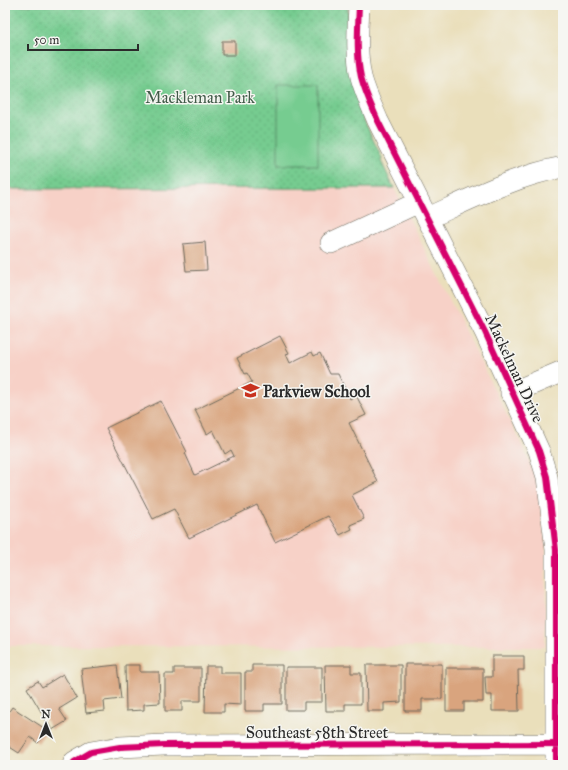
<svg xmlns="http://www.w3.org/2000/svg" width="568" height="770" viewBox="0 0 568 770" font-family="'IM FELL Great Primer',serif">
<defs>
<pattern id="park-dots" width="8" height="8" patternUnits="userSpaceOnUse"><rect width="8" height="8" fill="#76cc90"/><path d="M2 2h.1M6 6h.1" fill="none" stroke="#66af7c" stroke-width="1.8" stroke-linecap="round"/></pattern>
</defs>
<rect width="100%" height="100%" fill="#f6f6f2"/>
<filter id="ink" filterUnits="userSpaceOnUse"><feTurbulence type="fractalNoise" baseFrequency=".025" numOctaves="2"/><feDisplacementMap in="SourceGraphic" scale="8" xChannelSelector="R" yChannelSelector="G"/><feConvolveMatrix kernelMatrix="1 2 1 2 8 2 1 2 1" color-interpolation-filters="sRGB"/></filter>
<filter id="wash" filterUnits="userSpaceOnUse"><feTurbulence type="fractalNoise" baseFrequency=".012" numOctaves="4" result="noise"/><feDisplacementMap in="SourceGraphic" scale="16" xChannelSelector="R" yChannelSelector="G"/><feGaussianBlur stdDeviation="0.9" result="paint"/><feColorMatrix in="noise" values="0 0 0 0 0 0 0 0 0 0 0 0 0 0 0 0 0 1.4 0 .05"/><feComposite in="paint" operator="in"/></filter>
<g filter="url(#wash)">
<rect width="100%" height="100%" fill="#eadfbb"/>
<path fill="#f7d1c7" d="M394,188L520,441L536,477L542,510L546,545L545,647L5,646V189Z"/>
<path fill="url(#park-dots)" stroke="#507c5e" d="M5,5H348C348,38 349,74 359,106C365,124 374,141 382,158L381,161L394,188L5,189Z"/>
<path fill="#76cc90" stroke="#507c5e" d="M278,85H318V165H278Z"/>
<g id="blocks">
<path fill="#d9a47e" d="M222,41H235V55H222Z
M205,242L207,270L186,271L183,244Z
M280,336L289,353L286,354L290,363L312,352L314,356L320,353L330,374H338L350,399L356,395L366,415L349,423L378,482L352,495L364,519L350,525L352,529L340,535L328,516L275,542L257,505L189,538L174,509L153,519L106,428L161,401L187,452L185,453L195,475L234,456L231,450L225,454L213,430L207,434L195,410L252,382L247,373L245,374L237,358Z
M492,656H524V670H518L519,711H492V695H486L485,677H492Z
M405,664H442V699H422V711H405Z
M117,665L121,699L104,701L105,711L86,713L81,669Z
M125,665H140V672H159L160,703L144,704V710L126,711Z
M252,665H282V704H264V711H245V672H252Z
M325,665H351V673H361V704H345V711H326Z
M366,665H401V702L384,703V711H367Z
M206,666H220V673H241V705L224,704V712H205Z
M286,667H322V702H304V710H286Z
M174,668H201V701H182V711H165V674H174Z
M446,668H483V702H464V711H446Z
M63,674L77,698L59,709L67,721L52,730L27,688L38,681L42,687Z
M12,707L47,730L38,743L30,737L19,753L5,744V717Z"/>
</g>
</g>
<g filter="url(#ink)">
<use href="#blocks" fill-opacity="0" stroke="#6e6a5d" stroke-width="1"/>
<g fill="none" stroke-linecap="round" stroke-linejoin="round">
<defs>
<path id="minor" d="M359,5C358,29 356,54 361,77C365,92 372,107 378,121L485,332L539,451L547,477L556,550V765
M428,218C472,198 515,176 563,167
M331,243L419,202
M511,393L563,371
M73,765L74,762L91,752L120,747L164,745L563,744"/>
</defs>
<use href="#minor" stroke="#6e6a5d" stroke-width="22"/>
<use href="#minor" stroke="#fff" stroke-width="21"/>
<defs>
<path id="cycleway" d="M359,5C358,29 356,54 361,77C365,92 372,107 378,121L485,332L539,451L547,477L556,550V765
M73,765L74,762L91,752L120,747L164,745L562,744"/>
</defs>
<use href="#cycleway" stroke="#f6f6f2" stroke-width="8"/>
<use href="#cycleway" stroke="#d6006c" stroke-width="6"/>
</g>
</g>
<defs>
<symbol id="school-bare" viewBox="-9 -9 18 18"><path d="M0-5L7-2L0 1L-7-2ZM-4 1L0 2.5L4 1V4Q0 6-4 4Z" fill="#c8321e" stroke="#f6f6f2" stroke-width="2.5" paint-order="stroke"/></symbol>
</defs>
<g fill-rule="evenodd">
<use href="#school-bare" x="238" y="378" width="25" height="25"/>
</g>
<g text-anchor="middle" stroke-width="3" stroke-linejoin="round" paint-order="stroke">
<g font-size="16" fill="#425b49" stroke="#f6f6f2">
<text x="200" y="103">Mackleman Park</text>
</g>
<g font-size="16" fill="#2b2b2b" stroke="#f6f6f2">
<text transform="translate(515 368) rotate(65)" y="6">Mackelman Drive</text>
<text x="317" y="738">Southeast 58th Street</text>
</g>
<g font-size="16" font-weight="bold" fill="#2b2b2b" stroke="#f6f6f2" text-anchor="start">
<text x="263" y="397">Parkview School</text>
</g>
</g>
<rect width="568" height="770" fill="none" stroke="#f6f6f2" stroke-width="20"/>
<g transform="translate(46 724)" stroke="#f6f6f2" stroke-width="3" paint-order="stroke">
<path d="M0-3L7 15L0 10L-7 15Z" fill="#2b2b2b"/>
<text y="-6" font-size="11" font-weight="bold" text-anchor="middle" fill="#2b2b2b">N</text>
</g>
<path d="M28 44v6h110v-6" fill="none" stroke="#2b2b2b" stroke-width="2"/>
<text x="34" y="44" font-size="12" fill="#2b2b2b" stroke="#f6f6f2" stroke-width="3" paint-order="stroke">50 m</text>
</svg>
